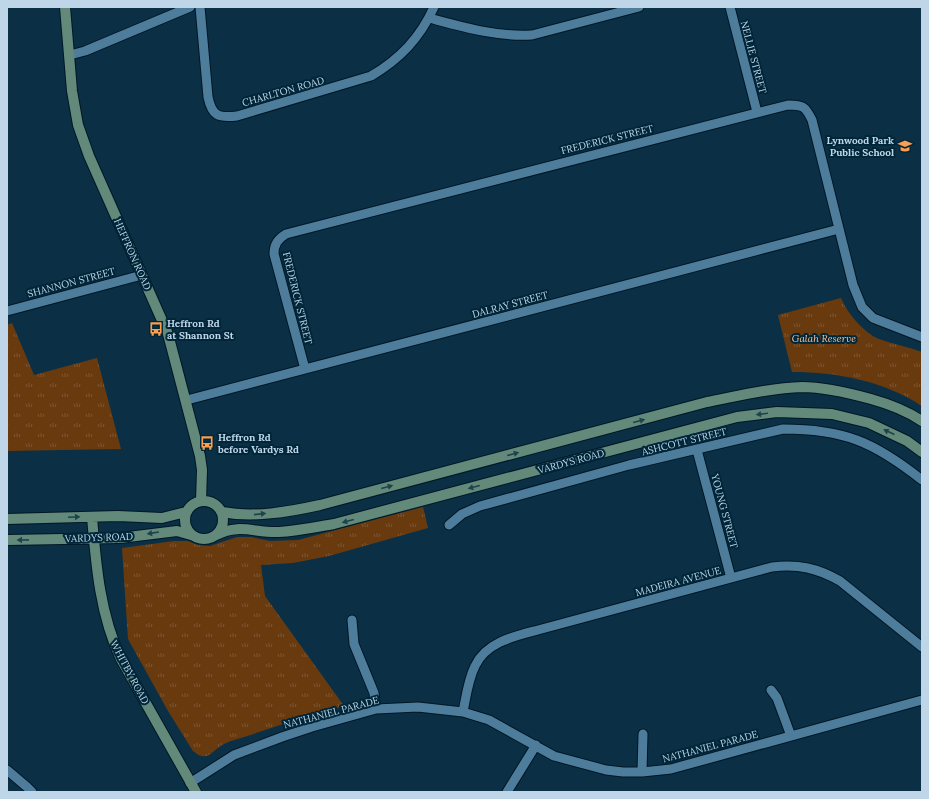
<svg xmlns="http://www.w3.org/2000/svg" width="929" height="799" viewBox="0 0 929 799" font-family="Lora,serif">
<defs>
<pattern id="park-tufts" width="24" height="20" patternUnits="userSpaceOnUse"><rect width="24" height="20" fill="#693a0e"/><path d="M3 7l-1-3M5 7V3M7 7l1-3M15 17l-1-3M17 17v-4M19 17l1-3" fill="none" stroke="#7d5631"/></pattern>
</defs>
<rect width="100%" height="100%" fill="#0b3045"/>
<path fill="url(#park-tufts)" d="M841,298C847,313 864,333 879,339C893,344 908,347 922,352V406C884,381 837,372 792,372L778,315Z
M12,323L34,375L97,358L121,449L7,451V325Z
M423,507L428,528L329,556L293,563L261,565L265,596L344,706C314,714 285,723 256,733C246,737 234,739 224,744C211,750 209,764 193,751L168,711L128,639L122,548L174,541H188L198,545L210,546L237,537H251L270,541L298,540Z"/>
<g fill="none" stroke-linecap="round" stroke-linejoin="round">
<defs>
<path id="street" d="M200,7L208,97C212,116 218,118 237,116L371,76C400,59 420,38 434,7
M730,7L757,112
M429,18C463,27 497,37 532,35L639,7
M70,55L85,51L190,7
M7,311L142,275
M305,369L274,254C274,244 278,239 286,234L788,105C803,105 805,106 812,120L853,285L862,307L873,318L922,337
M187,400L839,229
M697,450L731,578
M449,525L462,514L480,506L629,465L783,429C844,429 874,442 922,480
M352,620L354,644L374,693L376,709
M771,690L777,698L791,736
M463,712C466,697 468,680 475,666C486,642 515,636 538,630L772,567C799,564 817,568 840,581L922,647
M7,770L27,787L32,792
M642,772L643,734
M190,783L234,755L282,737L312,727L376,709L418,707L463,712L489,720L554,756L606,770L623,772H642L671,769L922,700
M507,792L536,745"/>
<path id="secondary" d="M65,7L72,91L78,125L89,156L168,334L200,456L202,470L201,501
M185 520a19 19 0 1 1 38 0a19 19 0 1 1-38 0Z
M222,512C254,518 288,512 320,505L707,402C738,396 770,388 802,387C825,387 849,393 871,399C889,404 907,411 922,421
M92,517C96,565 100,615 121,659L196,792
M7,519L118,516L162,518L186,512
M216,535C240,523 254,533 279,532C298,531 316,527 334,524L737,417L777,412L832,414L869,423L907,441L922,452
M7,540L120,538L177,531L191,535"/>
</defs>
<use href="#street" stroke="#011725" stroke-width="11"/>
<use href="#secondary" stroke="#011725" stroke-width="12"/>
<use href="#street" stroke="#4e7d9c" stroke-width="9"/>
<use href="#secondary" stroke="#62897a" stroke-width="10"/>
</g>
<defs><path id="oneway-solid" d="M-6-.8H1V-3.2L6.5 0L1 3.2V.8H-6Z"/></defs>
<g fill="#1d444d">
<use href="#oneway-solid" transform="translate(762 414) rotate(173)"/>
<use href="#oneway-solid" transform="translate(639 421) rotate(-15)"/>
<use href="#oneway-solid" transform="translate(889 432) rotate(-155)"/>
<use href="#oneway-solid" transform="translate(513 454) rotate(-15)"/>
<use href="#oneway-solid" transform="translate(387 487) rotate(-15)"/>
<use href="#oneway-solid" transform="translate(474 487) rotate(165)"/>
<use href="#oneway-solid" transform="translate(260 514) rotate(-6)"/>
<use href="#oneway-solid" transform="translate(74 517) rotate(-2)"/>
<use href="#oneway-solid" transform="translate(348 521) rotate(165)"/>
<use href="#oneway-solid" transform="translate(153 533) rotate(171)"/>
<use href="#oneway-solid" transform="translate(23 540) rotate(179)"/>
</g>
<defs>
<symbol id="school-bare" viewBox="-9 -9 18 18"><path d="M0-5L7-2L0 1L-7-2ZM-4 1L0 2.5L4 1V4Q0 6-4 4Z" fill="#fb9e50" stroke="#00263a" stroke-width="2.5" paint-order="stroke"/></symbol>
<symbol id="bus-bare" viewBox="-9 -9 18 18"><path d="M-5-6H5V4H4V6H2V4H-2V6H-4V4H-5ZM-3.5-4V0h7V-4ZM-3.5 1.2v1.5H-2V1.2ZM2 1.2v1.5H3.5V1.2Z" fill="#fb9e50" stroke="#00263a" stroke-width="2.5" paint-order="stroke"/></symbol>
</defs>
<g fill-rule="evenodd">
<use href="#school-bare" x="895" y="136" width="20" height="20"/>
<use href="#bus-bare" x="146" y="319" width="20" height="20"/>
<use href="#bus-bare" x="197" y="433" width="20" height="20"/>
</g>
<g text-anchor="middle" stroke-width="4" stroke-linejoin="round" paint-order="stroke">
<g font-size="10" fill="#bed6e7" stroke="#00263a">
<text transform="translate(754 57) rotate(75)" y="4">NELLIE STREET</text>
<text transform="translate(283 91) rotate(-16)" y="4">CHARLTON ROAD</text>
<text transform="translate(607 139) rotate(-14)" y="4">FREDERICK STREET</text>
<text transform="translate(133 254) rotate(66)" y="4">HEFFRON ROAD</text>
<text transform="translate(71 282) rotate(-15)" y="4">SHANNON STREET</text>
<text transform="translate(298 298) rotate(76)" y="4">FREDERICK STREET</text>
<text transform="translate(510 304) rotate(-15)" y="4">DALRAY STREET</text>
<text transform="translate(684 441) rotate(-14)" y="4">ASHCOTT STREET</text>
<text transform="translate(571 461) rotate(-15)" y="4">VARDYS ROAD</text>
<text transform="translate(725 511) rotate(75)" y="4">YOUNG STREET</text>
<text transform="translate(99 537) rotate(-2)" y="4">VARDYS ROAD</text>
<text transform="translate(678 581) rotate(-15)" y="4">MADEIRA AVENUE</text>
<text transform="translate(130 672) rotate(62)" y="4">WHITBY ROAD</text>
<text transform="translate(331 712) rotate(-15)" y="4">NATHANIEL PARADE</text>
<text transform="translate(710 746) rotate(-15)" y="4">NATHANIEL PARADE</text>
</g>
<g font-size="10" font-weight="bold" fill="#bed6e7" stroke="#00263a" text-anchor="start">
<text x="894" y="144" text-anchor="end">Lynwood Park<tspan x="894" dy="12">Public School</tspan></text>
<text x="167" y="327">Heffron Rd<tspan x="167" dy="12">at Shannon St</tspan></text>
<text x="218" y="441">Heffron Rd<tspan x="218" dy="12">before Vardys Rd</tspan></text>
</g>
<g font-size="10" font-style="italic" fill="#fec090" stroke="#00263a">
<text x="824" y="342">Galah Reserve</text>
</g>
</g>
<rect width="929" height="799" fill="none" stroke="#bed6e7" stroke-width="16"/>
</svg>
